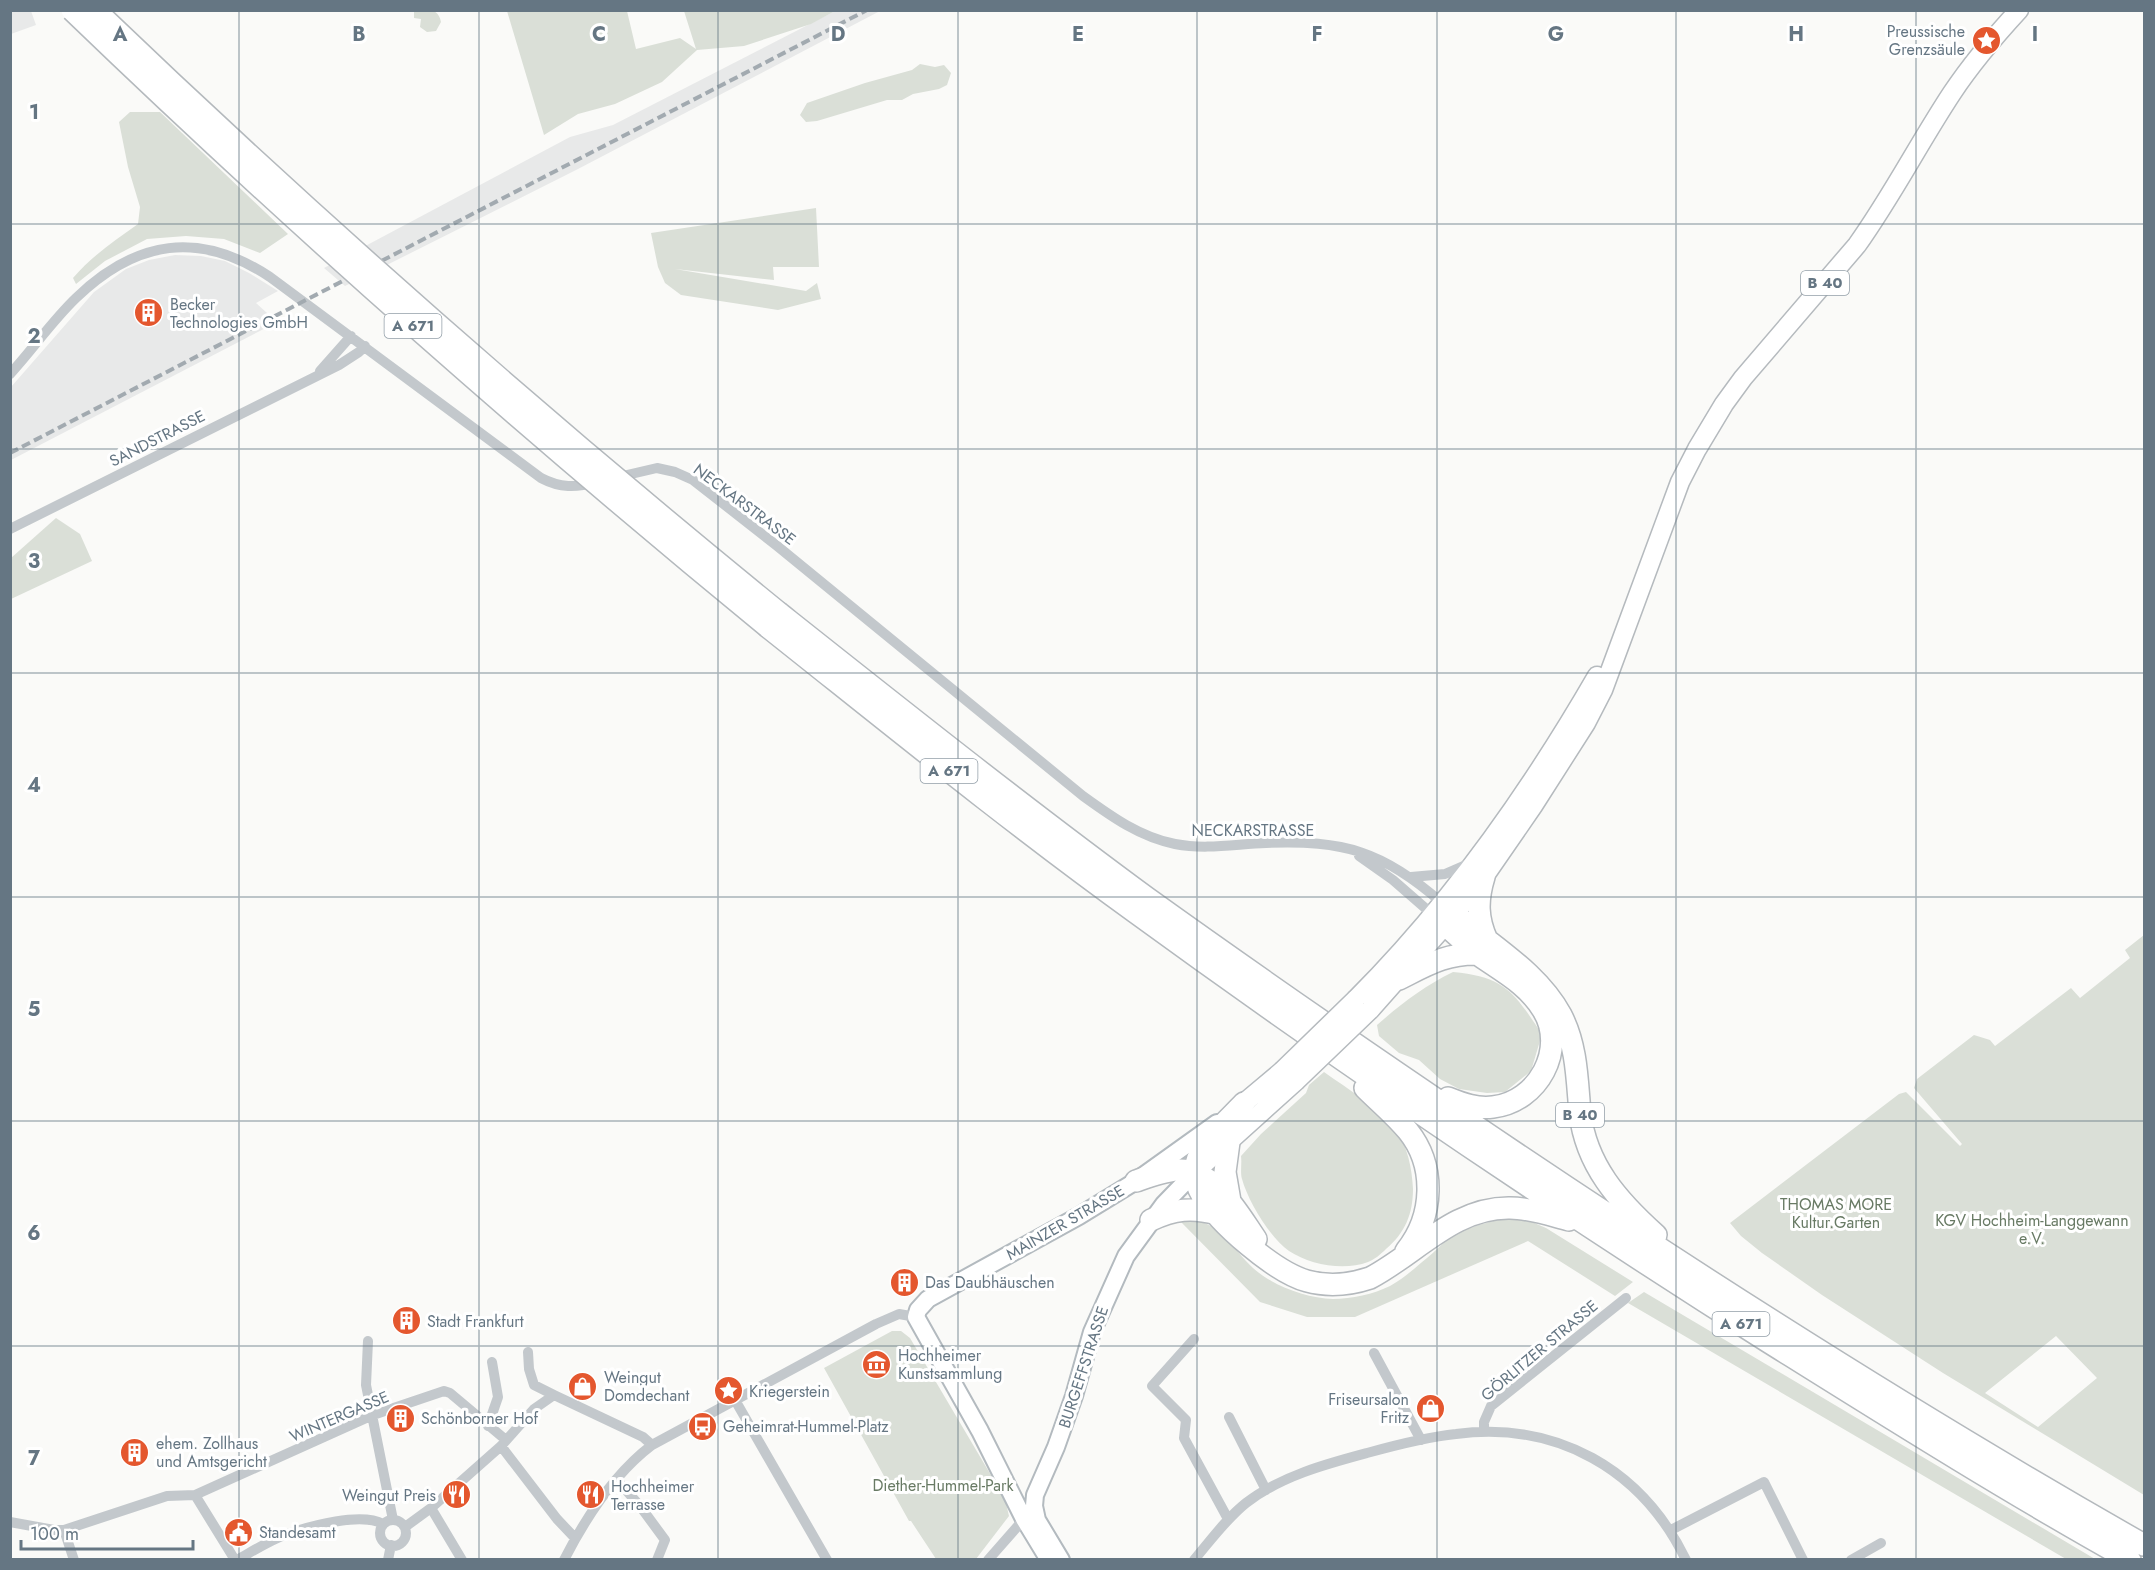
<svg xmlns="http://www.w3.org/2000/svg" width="2155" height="1570" viewBox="0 0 2155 1570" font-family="Jost,sans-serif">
<rect width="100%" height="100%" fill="#fafaf8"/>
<path fill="#e8e9e9" d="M11,10L31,11L36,25L11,34Z
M835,11H880L578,169L345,286L324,268L570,137L613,125Z
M175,255L201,256L225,261L249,273L278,291L256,303L277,322L11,460V387L94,292L126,269L149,260Z"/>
<path fill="#dadfd7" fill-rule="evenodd" d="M414,11C427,10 438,7 441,22L436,31L427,32L420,27L421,19L414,18Z
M507,11H627L636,49L680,38L696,49L684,11H835L811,24L744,46L697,50L662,82L615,104L578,114L544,135Z
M920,64L935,67L944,65L951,73L947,85L939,89L913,94L902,100H887L817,121L806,122L800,115L807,103L865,83L912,70Z
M130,112H160L288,234L260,253L224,239L186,236L147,239L105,261L76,284L73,278C92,256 114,241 138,224L140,207L128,167L119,122Z
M816,208L819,267H773L774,280L675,269L806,291L817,283L821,299L778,310L681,295L665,283L658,267L651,233Z
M56,518L80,534L92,561L11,599V558Z
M2144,935V1495L1943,1373L1822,1295L1762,1253L1741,1236L1730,1223L1899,1094L1906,1092L1960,1146L1962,1144L1914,1088L1917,1079L1974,1035L1990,1040L1995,1046L2071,988L2080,998L2130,958L2125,950ZM2056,1336L2097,1378L2038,1427L1985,1393Z
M1453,972C1506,977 1514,993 1542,1034L1531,1071L1505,1092L1487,1093L1459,1089L1440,1079L1419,1060L1399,1053L1379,1036L1377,1025C1401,1004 1424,986 1453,972Z
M1324,1072C1348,1089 1376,1106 1395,1129C1408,1146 1412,1169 1413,1189C1413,1214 1405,1233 1386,1249C1381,1254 1374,1260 1368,1262C1344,1271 1310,1265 1289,1251C1270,1238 1248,1201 1242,1179C1240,1172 1242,1164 1241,1156L1261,1134L1306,1093L1309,1085Z
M1507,1218L1532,1222L1546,1228L1633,1282L1615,1296L1528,1241L1355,1317H1307L1260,1302L1181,1222C1215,1213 1232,1249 1253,1268C1273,1286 1306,1298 1333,1299C1351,1299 1374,1294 1390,1286C1403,1279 1416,1267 1427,1258C1435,1252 1442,1243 1451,1237C1469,1227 1487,1222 1507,1218Z
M1644,1292L2095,1559H2066L1628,1303Z
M892,1331H901L910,1338L1005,1499L1009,1516L976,1559H936L911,1521H909L824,1368Z"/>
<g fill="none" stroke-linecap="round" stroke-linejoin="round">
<defs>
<path id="secondary" d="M1049,1560L1024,1519L980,1431L916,1317L918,1310L928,1299L1079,1216L1136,1181L1217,1123
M1061,1560L1037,1520L1034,1506L1035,1495L1056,1447L1074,1396L1092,1332L1126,1256L1164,1204L1195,1172"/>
<path id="primary" d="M1356,999C1451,904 1530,792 1597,676
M1370,1010L1455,914L1484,877L1533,806L1586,723L1603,690L1680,482L1697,449L1724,404L1743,378L1857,245C1892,196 1919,143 1952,93C1972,63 1995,36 2019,10
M1244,1103L1282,1071
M1195,1172L1296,1081"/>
<path id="highway" d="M779,613C900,709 1022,806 1147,898C1253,974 1360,1048 1468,1121C1688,1270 1913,1414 2144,1545
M768,627C889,723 1009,821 1135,912C1341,1062 1552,1205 1767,1341C1887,1416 2006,1491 2130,1560
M1484,877C1477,900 1477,918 1487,940
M1455,914C1491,946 1537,971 1561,1015C1577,1046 1577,1079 1580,1113C1586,1165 1618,1201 1656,1235
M1445,925C1457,935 1468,946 1480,956C1503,972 1528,985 1543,1010C1567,1049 1538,1102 1493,1107C1477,1109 1463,1104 1448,1098
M1399,979C1427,965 1446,953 1479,954
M1365,1088C1379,1102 1395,1115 1408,1131C1436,1166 1434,1216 1406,1251
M1244,1103C1230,1118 1200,1144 1196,1164C1194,1174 1196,1185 1202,1195C1219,1224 1275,1272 1307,1281C1329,1287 1349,1285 1370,1278C1416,1254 1454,1207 1510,1208C1530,1208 1550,1215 1569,1220
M1229,1142L1225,1172L1230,1201
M1136,1181C1150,1176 1163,1171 1177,1170C1214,1168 1238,1213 1256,1239
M1151,1220C1174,1209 1192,1207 1217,1214"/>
</defs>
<use href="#secondary" stroke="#b3babf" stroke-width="20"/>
<use href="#primary" stroke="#b5babe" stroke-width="21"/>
<use href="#highway" stroke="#b4b9bd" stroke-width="24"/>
<path stroke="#c3c8cc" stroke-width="10" d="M320,371L351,336
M10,374C33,349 52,321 76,298C136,240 199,230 270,277L541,478C560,488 576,488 596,482
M614,478L657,468L675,472L693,480L776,545L1083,796C1112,817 1140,837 1175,844C1206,850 1236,844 1266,843C1344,840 1383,851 1442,903
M10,529L339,365L359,352L365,346
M1359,856L1393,880L1432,914
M1411,877L1445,874L1468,864
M1194,1339L1152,1386L1186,1420L1184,1438L1228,1519
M368,1341L366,1385L393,1520
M528,1352L529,1369L534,1385L554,1395
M1374,1353L1421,1440
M735,1400L827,1560
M1229,1417L1266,1490
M488,1426L498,1397L492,1362
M1484,1432V1422L1491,1406L1626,1298
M501,1446L557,1519L575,1538
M617,1480L640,1506L665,1540L657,1560
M195,1495L373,1415L444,1391L450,1393L506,1440
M431,1508L462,1560
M380 1533a13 13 0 1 1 26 0a13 13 0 1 1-26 0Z
M10,1522L54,1530H64L167,1496L195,1495L235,1560
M405,1527L431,1508L501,1446L534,1409L554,1395L643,1437L652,1445
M64,1530L74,1560
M1671,1530L1764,1482L1803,1560
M237,1560C253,1551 270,1540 287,1534C311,1526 361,1512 383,1524
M388,1560L391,1545
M564,1560C585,1519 615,1473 652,1445L876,1324L899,1314L916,1317
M988,1560L1024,1519L1030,1517
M1194,1560C1211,1540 1226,1519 1246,1503C1281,1476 1326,1464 1367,1453C1396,1445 1426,1437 1456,1434C1557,1421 1642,1469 1686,1560
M1851,1560L1881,1543"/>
<use href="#secondary" stroke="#fff" stroke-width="16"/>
<use href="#primary" stroke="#fff" stroke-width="18"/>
<use href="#highway" stroke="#fff" stroke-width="21"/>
<path stroke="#a2aab0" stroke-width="4" stroke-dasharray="9 4.5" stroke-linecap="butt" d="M10,453L867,10"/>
<defs>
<path id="primary-bridge" d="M1282,1071L1356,999
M1296,1081L1370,1010"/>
<path id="highway-bridge" d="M72,10C296,226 528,430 768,627
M95,10C315,221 543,421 779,613"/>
</defs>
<use href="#primary-bridge" stroke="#b5babe" stroke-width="21" stroke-linecap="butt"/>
<use href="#highway-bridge" stroke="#b4b9bd" stroke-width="24" stroke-linecap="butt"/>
<use href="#primary-bridge" stroke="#fff" stroke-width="18"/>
<use href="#highway-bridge" stroke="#fff" stroke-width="21"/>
</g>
<path fill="none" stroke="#657683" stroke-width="1.5" stroke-opacity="0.55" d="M239,10V1560M479,10V1560M718,10V1560M958,10V1560M1197,10V1560M1437,10V1560M1676,10V1560M1916,10V1560M10,224H2144M10,449H2144M10,673H2144M10,897H2144M10,1121H2144M10,1346H2144"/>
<defs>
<symbol id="sight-disc" viewBox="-11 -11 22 22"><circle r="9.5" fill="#e4572e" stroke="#fff"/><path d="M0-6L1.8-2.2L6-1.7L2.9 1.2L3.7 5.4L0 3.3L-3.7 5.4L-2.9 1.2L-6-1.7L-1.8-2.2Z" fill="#fff"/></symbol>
<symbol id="building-disc" viewBox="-11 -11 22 22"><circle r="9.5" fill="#e4572e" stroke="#fff"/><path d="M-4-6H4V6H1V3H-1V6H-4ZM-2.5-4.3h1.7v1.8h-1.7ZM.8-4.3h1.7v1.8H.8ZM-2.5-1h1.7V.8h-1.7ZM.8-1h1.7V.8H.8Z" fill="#fff"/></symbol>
<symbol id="museum-disc" viewBox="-11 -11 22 22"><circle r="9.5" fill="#e4572e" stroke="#fff"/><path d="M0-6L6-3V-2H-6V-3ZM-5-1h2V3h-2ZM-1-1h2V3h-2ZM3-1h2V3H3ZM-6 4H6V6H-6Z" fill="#fff"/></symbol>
<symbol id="shop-disc" viewBox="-11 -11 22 22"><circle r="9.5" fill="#e4572e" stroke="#fff"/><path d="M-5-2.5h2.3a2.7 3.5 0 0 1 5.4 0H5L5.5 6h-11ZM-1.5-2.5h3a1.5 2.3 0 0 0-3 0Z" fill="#fff"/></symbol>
<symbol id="bus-disc" viewBox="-11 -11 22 22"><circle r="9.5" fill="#e4572e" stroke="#fff"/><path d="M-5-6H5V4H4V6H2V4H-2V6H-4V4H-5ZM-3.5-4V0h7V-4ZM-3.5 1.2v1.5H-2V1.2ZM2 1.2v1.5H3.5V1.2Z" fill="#fff"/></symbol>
<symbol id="restaurant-disc" viewBox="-11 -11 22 22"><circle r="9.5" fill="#e4572e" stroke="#fff"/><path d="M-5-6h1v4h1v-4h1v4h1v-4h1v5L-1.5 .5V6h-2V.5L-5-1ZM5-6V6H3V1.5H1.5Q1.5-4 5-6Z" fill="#fff"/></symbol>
<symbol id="civic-disc" viewBox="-11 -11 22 22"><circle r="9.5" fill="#e4572e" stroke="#fff"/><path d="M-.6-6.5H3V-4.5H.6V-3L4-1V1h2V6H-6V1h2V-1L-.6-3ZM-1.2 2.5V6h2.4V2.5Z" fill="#fff"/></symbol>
</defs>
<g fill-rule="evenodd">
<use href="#sight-disc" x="1970" y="24" width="33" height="33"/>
<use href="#building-disc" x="132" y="296" width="33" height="33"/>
<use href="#building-disc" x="888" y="1266" width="33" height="33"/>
<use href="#building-disc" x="390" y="1304" width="33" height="33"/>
<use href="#museum-disc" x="860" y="1348" width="33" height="33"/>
<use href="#shop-disc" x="566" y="1370" width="33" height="33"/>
<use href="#sight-disc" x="712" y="1374" width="33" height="33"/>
<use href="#shop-disc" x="1414" y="1392" width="33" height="33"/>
<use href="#building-disc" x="384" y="1402" width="33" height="33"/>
<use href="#bus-disc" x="686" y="1410" width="33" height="33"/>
<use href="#building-disc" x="118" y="1436" width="33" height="33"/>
<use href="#restaurant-disc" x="440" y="1478" width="33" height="33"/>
<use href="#restaurant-disc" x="574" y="1478" width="33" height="33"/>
<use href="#civic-disc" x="222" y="1516" width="33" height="33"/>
</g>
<g text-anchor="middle" stroke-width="6" stroke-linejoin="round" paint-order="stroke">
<g fill="#fff" stroke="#939fa8" stroke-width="1.5">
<rect x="1801" y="271" width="48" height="24" rx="4.5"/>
<rect x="384.5" y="314" width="57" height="24" rx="4.5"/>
<rect x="920.5" y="759" width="57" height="24" rx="4.5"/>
<rect x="1556" y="1103" width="48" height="24" rx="4.5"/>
<rect x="1712.5" y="1312" width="57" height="24" rx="4.5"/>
</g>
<g font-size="15" font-weight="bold" fill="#657683">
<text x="1825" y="288">B 40</text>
<text x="413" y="331">A 671</text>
<text x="949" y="776">A 671</text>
<text x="1580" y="1120">B 40</text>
<text x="1741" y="1329">A 671</text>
</g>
<g font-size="16" fill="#657683" stroke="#fff" text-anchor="start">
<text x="1965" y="37" text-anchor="end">Preussische<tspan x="1965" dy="18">Grenzsäule</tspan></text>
<text x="170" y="310">Becker<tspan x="170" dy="18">Technologies GmbH</tspan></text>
<text x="925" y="1288">Das Daubhäuschen</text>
<text x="427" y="1327">Stadt Frankfurt</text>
<text x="898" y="1361">Hochheimer<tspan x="898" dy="18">Kunstsammlung</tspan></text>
<text x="604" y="1383">Weingut<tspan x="604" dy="18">Domdechant</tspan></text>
<text x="749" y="1397">Kriegerstein</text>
<text x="1409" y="1405" text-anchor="end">Friseursalon<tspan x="1409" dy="18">Fritz</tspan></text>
<text x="421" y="1424">Schönborner Hof</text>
<text x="723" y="1432">Geheimrat-Hummel-Platz</text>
<text x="156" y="1449">ehem. Zollhaus<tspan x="156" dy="18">und Amtsgericht</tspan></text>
<text x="611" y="1492">Hochheimer<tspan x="611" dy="18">Terrasse</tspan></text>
<text x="436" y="1501" text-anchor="end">Weingut Preis</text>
<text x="259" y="1538">Standesamt</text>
</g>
<g font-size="16" fill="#657683" stroke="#fff">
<text transform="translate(157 438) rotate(-27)" y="6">SANDSTRASSE</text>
<text transform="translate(745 504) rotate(37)" y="6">NECKARSTRASSE</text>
<text x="1253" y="836">NECKARSTRASSE</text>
<text transform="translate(1065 1222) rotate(-30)" y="6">MAINZER STRASSE</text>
<text transform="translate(1539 1350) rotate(-40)" y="6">GÖRLITZER STRASSE</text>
<text transform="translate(1083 1367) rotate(-72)" y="6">BURGEFFSTRASSE</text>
<text transform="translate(339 1416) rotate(-23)" y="6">WINTERGASSE</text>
</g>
<g font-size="16" fill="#687a64" stroke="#fff">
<text x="1836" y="1210">THOMAS MORE<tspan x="1836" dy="18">Kultur.Garten</tspan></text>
<text x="2032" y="1226">KGV Hochheim-Langgewann<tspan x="2032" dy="18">e.V.</tspan></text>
<text x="943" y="1491">Diether-Hummel-Park</text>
</g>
</g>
<g font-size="20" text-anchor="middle" font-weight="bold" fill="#657683" stroke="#fff" stroke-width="6" stroke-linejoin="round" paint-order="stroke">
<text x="120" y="41">A</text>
<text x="359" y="41">B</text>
<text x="599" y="41">C</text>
<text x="838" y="41">D</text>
<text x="1078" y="41">E</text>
<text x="1317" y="41">F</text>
<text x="1556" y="41">G</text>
<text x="1796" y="41">H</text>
<text x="2035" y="41">I</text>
<text x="34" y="119">1</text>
<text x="34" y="343">2</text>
<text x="34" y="568">3</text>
<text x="34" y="792">4</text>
<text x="34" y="1016">5</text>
<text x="34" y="1240">6</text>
<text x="34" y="1465">7</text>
</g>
<rect width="2155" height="1570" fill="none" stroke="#657683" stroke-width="24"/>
<path d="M21 1540v9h172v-9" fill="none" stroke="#657683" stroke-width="3"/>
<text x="30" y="1540" font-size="18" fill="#657683" stroke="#ffffff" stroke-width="4.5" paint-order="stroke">100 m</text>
</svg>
